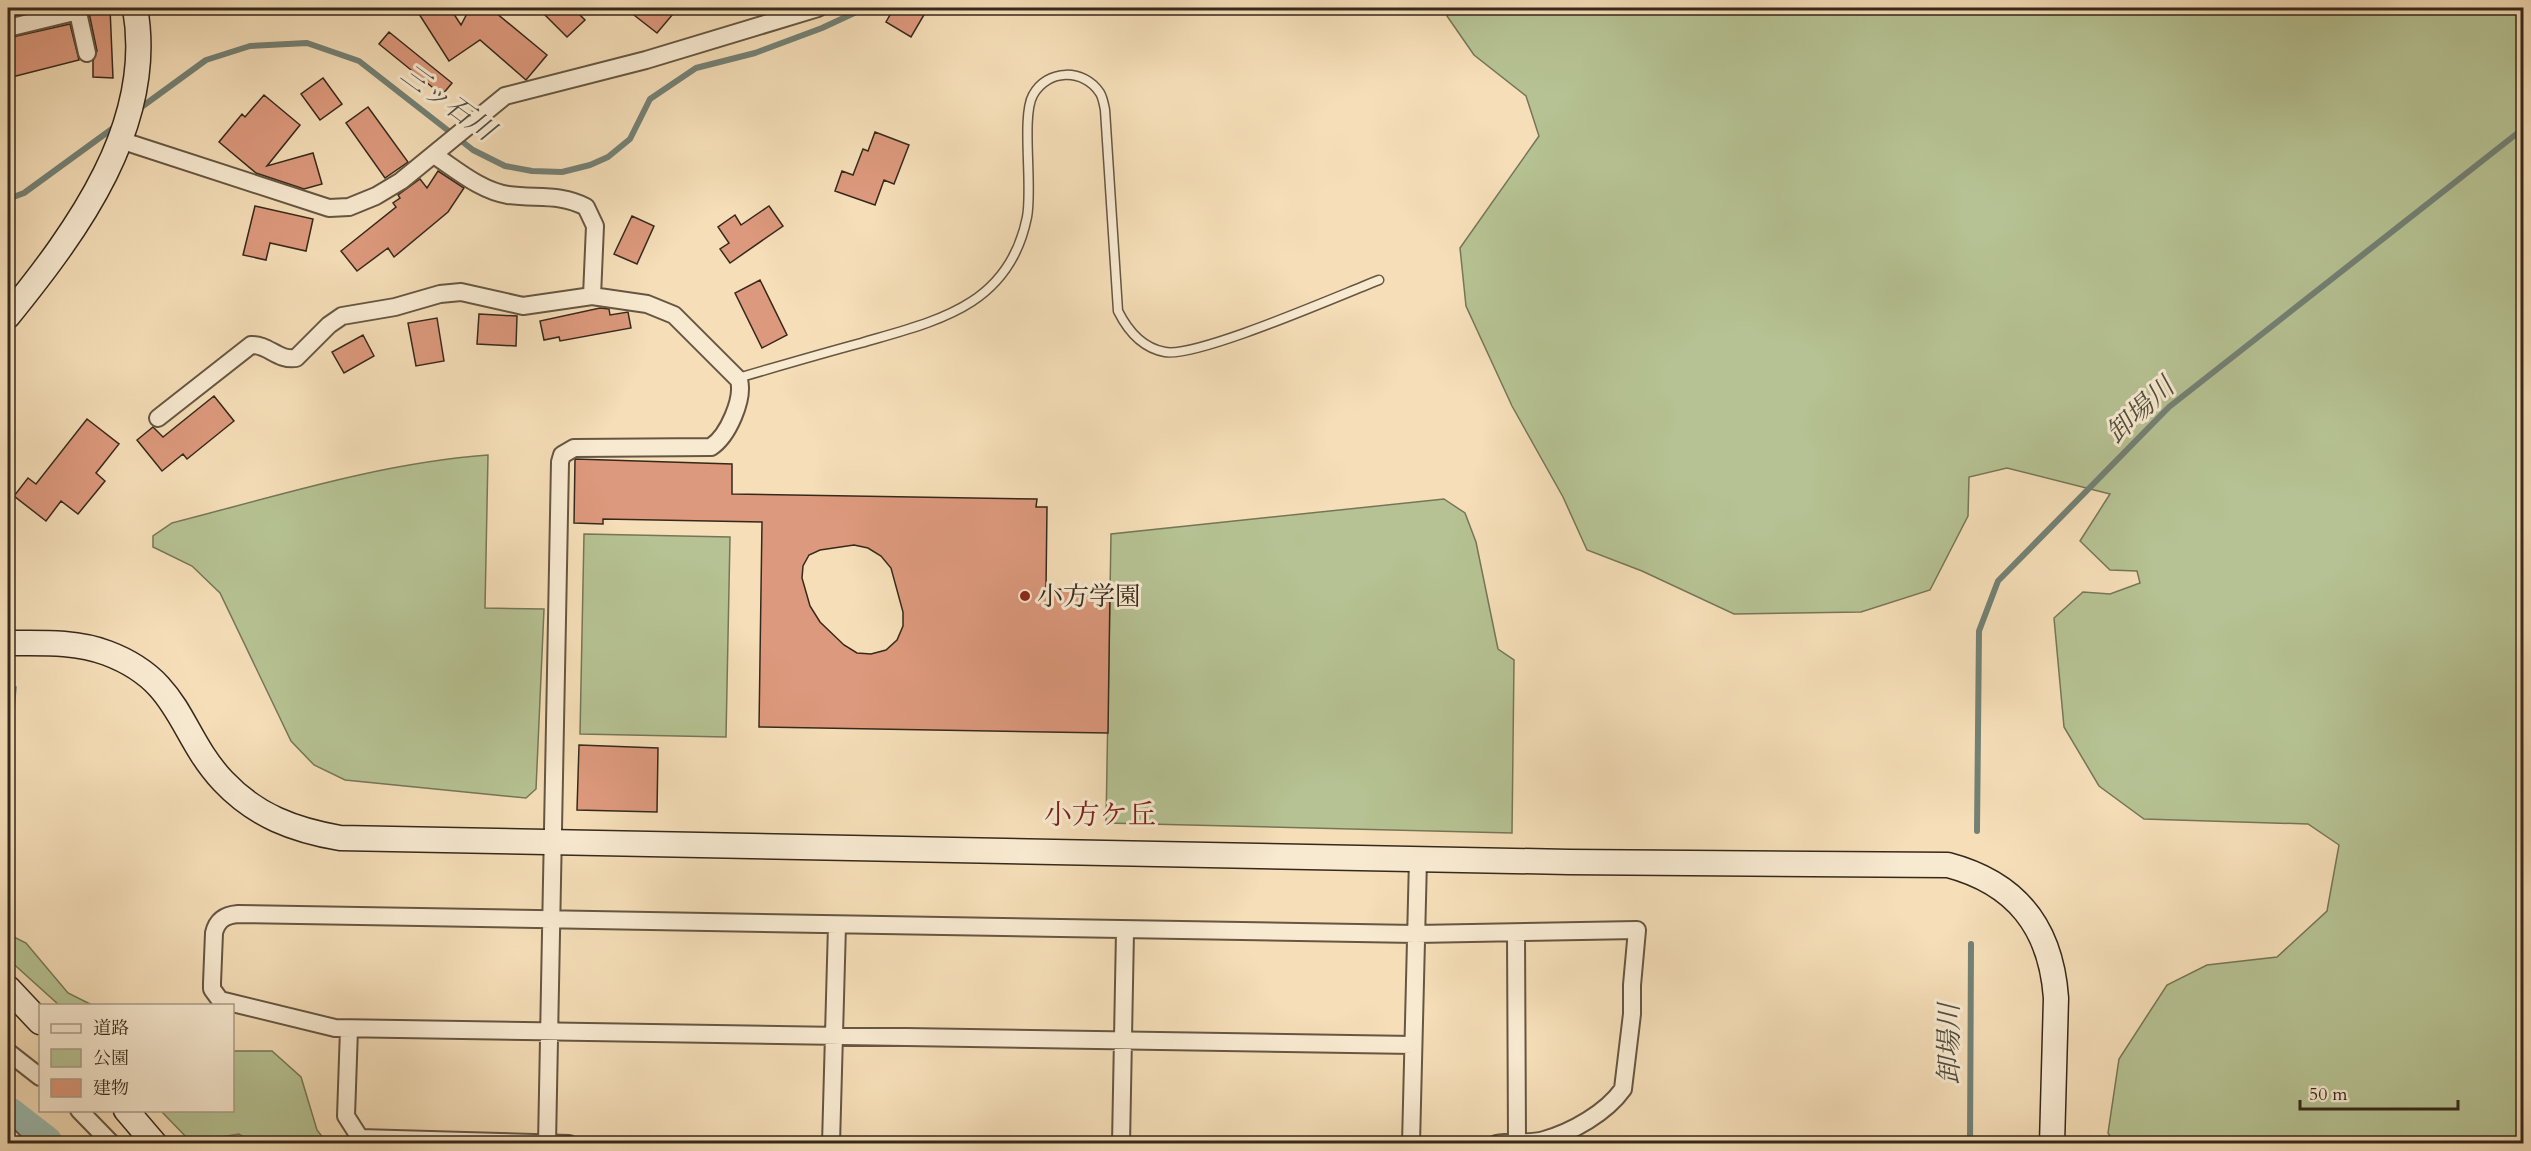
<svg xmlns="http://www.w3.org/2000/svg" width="2531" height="1151" viewBox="0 0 2531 1151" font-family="Cardo,'Noto Serif JP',serif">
<rect width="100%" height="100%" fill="#f5deb8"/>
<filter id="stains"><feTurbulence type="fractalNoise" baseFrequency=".00333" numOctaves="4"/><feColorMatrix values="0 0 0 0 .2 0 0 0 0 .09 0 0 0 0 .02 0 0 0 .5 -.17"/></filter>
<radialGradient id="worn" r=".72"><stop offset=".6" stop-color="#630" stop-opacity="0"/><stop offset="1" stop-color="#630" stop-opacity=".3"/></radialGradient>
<path fill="#b6c293" stroke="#767657" stroke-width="1.5" d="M1449,8H2523V1143H2115L2108,1133L2119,1059L2167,985L2207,965L2277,957L2327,911L2339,845L2308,824L2144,819L2099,786L2064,727L2054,618L2083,592L2110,594L2140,583L2137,571L2110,570L2080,541L2110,494L2007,468L1969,477L1968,516L1930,590L1861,612L1734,614L1642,571L1587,550L1563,497L1512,406L1466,306L1460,248L1539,136L1526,96L1474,55L1447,16Z
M488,455L485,608L544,609L536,789L526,798L345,780L314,765L291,741L220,593L192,566L153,547V536L172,523C277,496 380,463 488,455Z
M1444,499L1465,513L1476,542L1498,649L1514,660L1512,833L1106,823L1111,534Z
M584,534L730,537L726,737L580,734Z
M8,934L26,943L68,993L92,1005H59L8,959Z
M233,1051H272L301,1077L317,1130L327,1143H253L239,1134L191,1142L161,1111L232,1110Z"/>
<path fill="#9cbcb1" stroke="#738175" stroke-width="1.5" d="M8,687H16L8,779Z"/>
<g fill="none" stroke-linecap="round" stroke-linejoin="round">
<path stroke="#738175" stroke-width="6" d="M136,111L206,60L250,46L307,43L359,61L473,150L505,166L532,171L562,172L590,165L608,157L630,139L650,99L696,68L755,53L822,28L865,8
M8,199L24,193L116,126
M1977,831L1979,631L1998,581L2169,407L2524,128
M1970,1144L1971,944"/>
<path stroke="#9cbcb1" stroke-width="38" d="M8,1116L44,1144"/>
</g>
<path fill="#dd997d" stroke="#36291b" stroke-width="1.5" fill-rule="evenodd" d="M8,8H48L8,17Z
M88,8H110L113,78L93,77V61L97,51Z
M429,8H450L461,25L470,8H490L547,55L526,80L480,40L449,61L419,14Z
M538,8H573L585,20L567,37Z
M625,8H678L657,33Z
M894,8H928L911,37L886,22Z
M70,24L79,60L8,78V38Z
M389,32L452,83L442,95L379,44Z
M323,78L342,104L320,120L301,94Z
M264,95L300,125L267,166L313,153L322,184L304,189L256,173L219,142L242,114L245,117Z
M368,107L408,162L385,178L346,123Z
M875,132L909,145L894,184L884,180L875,205L835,191L842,171L853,175L863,149L868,151Z
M438,171L464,188L448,212L394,257L388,248L357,271L341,251L396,207L393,203L400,198L398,195L420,179L427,188Z
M255,206L313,219L306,251L270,243L266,260L243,255Z
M769,206L783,226L730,263L720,249L729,243L718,227L735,215L741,225Z
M632,216L654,226L637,264L614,254Z
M760,280L787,335L762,348L735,293Z
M600,308L609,309L610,315L628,312L631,328L560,341L559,337L544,340L540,321Z
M479,314L517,316L516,346L477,344Z
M437,318L444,361L416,366L408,323Z
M363,335L374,356L344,373L332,352Z
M214,396L234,421L187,459L183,454L162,471L137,440L153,427L163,437Z
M87,419L119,444L96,473L105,481L78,514L61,501L46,521L14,496L28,478L36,484Z
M575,459L732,464V494L1037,499L1036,507H1047L1046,589L1110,590L1108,733L759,727L762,522L603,519V524L574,523ZM854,545L868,548L881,556L891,568L903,612V626L897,640L886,650L871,654L857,653L844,645L820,622L810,606L802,578L803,566L809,555L820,550Z
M579,745L658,748L657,812L577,810Z"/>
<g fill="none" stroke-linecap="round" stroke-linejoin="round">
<defs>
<path id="lane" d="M738,378C779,366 820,354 861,343C936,321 1009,307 1027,217C1033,187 1021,116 1033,95C1047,69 1084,68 1100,93C1103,98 1104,105 1105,110L1118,311C1128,331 1142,348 1165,352C1197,358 1340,295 1379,280"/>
<path id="street" d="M77,8L87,53
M8,28L78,11
M120,140L329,208L349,207L376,196L401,181L505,96L646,60L818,8
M434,155C457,170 481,191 508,195C536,199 560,193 586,207L595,226L592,296
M158,418L251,345C268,344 278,361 296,358L329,325L342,316L395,307L440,294L461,292L523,306L592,296L647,304L674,315L739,380C744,399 728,436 711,447L574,448L562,455L560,462L547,1144
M1516,933L1517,1140
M349,1029L346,1116L360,1138L569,1144
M1413,1045L335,1028L220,1000L212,989V983L214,933C217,920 225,915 238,914L1416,934L1637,930L1632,985V1014L1623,1089C1606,1113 1572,1132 1544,1140C1531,1144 1511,1141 1496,1144
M8,1052L40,1077
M79,1110L112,1144
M8,1136L16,1144
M831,1144L837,925
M1121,1144L1125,931
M1411,1144L1418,859"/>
<path id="secondary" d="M8,316C77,231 156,124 135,8
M8,643C40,643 76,641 107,653C182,681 178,733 223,781C256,816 294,830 340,838L1569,862L1948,865C2016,883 2051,927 2056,998L2052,1144
M8,988L40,1022
M126,1110L155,1144"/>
</defs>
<use href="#lane" stroke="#665642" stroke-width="11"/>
<use href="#street" stroke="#665642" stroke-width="20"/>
<use href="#secondary" stroke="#36291b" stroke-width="27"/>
<use href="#lane" stroke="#f8ead1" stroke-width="8"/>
<use href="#street" stroke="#f8ead1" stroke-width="16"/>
<use href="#secondary" stroke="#f8ead1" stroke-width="24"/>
</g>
<circle fill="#8f2418" stroke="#f8ead1" stroke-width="2" cx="1025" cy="596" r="6"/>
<g text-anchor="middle" stroke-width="6" stroke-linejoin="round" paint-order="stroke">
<g font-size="26" fill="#36291b" stroke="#f8ead1" text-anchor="start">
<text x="1037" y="605">小方学園</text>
</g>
<g font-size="27" font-style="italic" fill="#504e40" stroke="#f8ead1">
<text transform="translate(448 102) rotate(36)" y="9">三ッ石川</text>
<text transform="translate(2140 410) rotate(-43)" y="9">卸場川</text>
<text transform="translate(1949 1044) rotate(-90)" y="9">卸場川</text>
</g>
<g font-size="28" fill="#7a1f14" stroke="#f8ead1">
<text x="1100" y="824">小方ケ丘</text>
</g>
</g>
<rect width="2531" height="1151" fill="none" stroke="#f5deb8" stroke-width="30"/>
<rect x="9" y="9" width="2513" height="1133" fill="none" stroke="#36291b" stroke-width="3"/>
<rect x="15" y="15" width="2501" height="1121" fill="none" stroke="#36291b" stroke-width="1.5"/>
<rect x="39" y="1004" width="195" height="108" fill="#f8ead1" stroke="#aa9d88" stroke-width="1.5"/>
<rect x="51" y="1024" width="30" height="9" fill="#f8ead1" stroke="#aa9d88" stroke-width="1.5"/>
<text x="93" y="1034" font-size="18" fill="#36291b">道路</text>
<rect x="51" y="1049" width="30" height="18" fill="#b6c293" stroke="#aa9d88" stroke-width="1.5"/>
<text x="93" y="1064" font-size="18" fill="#36291b">公園</text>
<rect x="51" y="1079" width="30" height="18" fill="#dd997d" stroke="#aa9d88" stroke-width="1.5"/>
<text x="93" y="1094" font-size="18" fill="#36291b">建物</text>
<path d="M2300 1100v9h158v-9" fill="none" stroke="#36291b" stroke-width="3"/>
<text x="2309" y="1100" font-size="18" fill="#36291b" stroke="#f8ead1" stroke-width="4.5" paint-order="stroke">50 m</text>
<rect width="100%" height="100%" filter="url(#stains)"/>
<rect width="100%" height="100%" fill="url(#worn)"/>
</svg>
